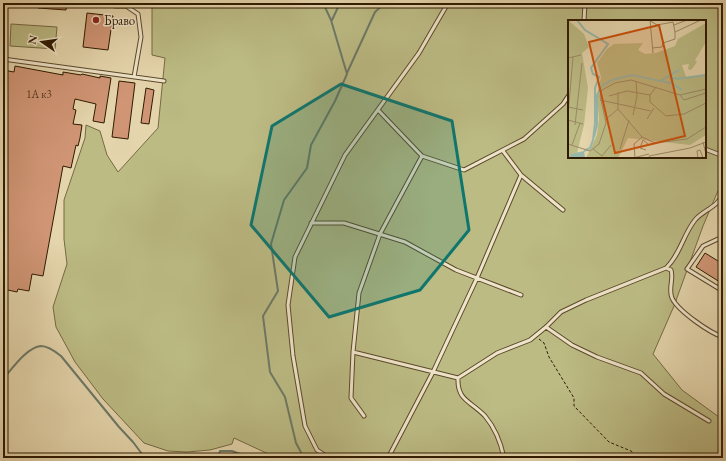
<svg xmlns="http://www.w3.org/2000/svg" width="726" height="461" viewBox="0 0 726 461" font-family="'EB Garamond',serif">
<rect width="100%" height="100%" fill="#e5d5ac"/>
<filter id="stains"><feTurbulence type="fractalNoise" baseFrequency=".005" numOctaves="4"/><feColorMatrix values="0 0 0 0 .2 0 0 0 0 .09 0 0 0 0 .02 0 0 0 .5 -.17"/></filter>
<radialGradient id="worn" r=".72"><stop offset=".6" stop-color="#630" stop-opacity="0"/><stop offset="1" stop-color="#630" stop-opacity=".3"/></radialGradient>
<path fill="#bcbb84" stroke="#756a42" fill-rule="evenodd" d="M152,3H723V179L703,226L674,306L653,354L682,390L723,420V458H277L234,438L232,444L210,450L187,452L168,451L144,443L103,399L75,362L56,327L53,307L67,264L64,239V200L85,138L86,125L100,131L107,155L118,172L158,128L165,58L152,55ZM569,21H705V157H569Z
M11,24L57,27L55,49L10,46Z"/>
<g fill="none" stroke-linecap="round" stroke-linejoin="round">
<path stroke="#6c7967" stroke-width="2" d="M332,20L340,3
M347,73L375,12L385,3
M3,379C12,369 27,347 41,346C48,346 56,352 61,356L119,427L133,442L145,458
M218,458L220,451H232L251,458
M304,458L296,443L285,397L270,372L263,316L278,291L271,244L284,200L307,168L311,145L335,101L347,74L331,20L323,3"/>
</g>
<path fill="#d09575" stroke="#2e1a00" d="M38,3H67L66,10L38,8Z
M87,13L113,16L108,50L83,47Z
M15,66L63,75V72L81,75L82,74L100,78V76L111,78L104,123L93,121L96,104L75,99L73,109L76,110L73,124L82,125L80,138L78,146L76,145L71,168L63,166L43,276L32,274L29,291L18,289L17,292L3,289L4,263H3V180L5,170H3V70L14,72Z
M119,81L135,83L128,139L112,137Z
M146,88L154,90L149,124L141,123Z
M705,253L723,264V284L696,267Z"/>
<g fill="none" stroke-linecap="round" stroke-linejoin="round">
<defs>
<path id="lane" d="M115,3V6H126L138,14L141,37L134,77
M584,21L585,3
M3,59L164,81
M378,110L422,156L464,170L524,139L563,104L569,95
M705,149L723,156
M503,151L521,175L563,210
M311,223H344L405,242L456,270L521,295
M718,239L703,246L687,269L723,291
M666,268L671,270C674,279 668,289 672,298C678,311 710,333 723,337
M546,327L572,345L597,357L641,373L664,394L709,421
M353,352L458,378L497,353L530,340L546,327L561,312L586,300L666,268C680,255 683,235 695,220C703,210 719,207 723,193
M458,378C457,401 471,401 485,416C495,428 501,443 504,458
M364,416L351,398L353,352L359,293L380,234L422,156
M329,458L317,450L305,426L293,356L288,305L295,257L345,155L419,53L448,3
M388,458L433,372L477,278L521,175"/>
</defs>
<use href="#lane" stroke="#5c492b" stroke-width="5"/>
<path stroke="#2e1a00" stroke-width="1" stroke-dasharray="3 2" stroke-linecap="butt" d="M539,339L544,343L549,357L574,398V406L609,442L631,451L640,458"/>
<use href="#lane" stroke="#eee4c9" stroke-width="3"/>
</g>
<path fill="#0f766e" fill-opacity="0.2" stroke="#0f766e" stroke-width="3" stroke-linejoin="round" d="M341,84L452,121L469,230L420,290L329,317L251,225L272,126Z"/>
<circle fill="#8f2418" stroke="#eee4c9" stroke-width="1.5" cx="96" cy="20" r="4"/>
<g text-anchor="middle" stroke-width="3" stroke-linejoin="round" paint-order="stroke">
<g font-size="11" fill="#56391d">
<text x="39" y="98">1А к3</text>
</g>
<g font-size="13" fill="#2e1a00" stroke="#eee4c9" text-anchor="start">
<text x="104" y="25">Браво</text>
</g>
</g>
<g transform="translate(568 20)">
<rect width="138" height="138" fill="#e5d5ac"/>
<path d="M0,0L16,14L21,27L14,33L20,68L16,105L9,133L3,134L1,138ZM138,3V22L127,40L129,42L123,50L120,49L121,44L114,45L118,57L138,56V115L122,125L60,118L50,138H18L29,115L31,99L29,75L33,57L29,43L39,29L46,24L75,23L70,30L77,34L88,33L107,26L110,19Z" fill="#bcbb84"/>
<path d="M16,131L17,138H1L3,134Z" fill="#96b8ab"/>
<path fill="none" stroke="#96b8ab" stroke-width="2" d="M9,0L17,10L40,24L23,48L25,54L31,57L27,68V103L25,120L22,128L16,131M101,57L109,59L138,55M93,61L103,63L114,70M26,117L29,105V75L34,66L44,60L64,55L92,61L111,50"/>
<path fill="none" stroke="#9c8a67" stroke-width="1" d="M81,0L89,5L105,2L107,12L133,0M82,0L85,33M106,5L119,0M84,28L94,27L95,23L107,19V12M0,38L13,35M88,67L82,75V82L98,96L116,94L138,83M50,72V89L74,117L87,123L119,119L138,107M112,75L116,80L138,73M41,76L59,71L82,75M32,80L83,91M0,87L15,90M0,95L5,37M65,95L69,76L68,61M79,99L86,88M0,100L15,104M37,100L50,89M7,105L14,43M135,122L138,134M0,124L22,131L31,124L38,103L32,76L34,70L47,63L63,60L112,75L138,69M4,125L12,103M25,129L34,136L43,125M52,129L61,100M78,130L72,128L75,120L80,124M65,138L81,134M67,138L66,124L74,117M82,138L81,136L122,128L138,122M130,138L129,131L132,130L135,138"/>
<path fill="#cc500a" fill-opacity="0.15" stroke="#cc500a" stroke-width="2" d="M91,5L117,116L47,133L21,22Z"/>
<rect width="138" height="138" fill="none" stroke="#2e1a00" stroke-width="2"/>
</g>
<rect width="726" height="461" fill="none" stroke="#e5d5ac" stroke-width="16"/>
<rect x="4" y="4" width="718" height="453" fill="none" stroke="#2e1a00" stroke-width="2"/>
<rect x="8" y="8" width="710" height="445" fill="none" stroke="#2e1a00"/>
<g transform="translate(42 42) rotate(283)" stroke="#eee4c9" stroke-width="3" paint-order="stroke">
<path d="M0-3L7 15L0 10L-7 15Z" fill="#2e1a00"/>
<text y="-6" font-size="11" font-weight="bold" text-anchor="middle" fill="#2e1a00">N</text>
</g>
<rect width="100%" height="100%" filter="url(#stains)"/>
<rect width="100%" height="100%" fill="url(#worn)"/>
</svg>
